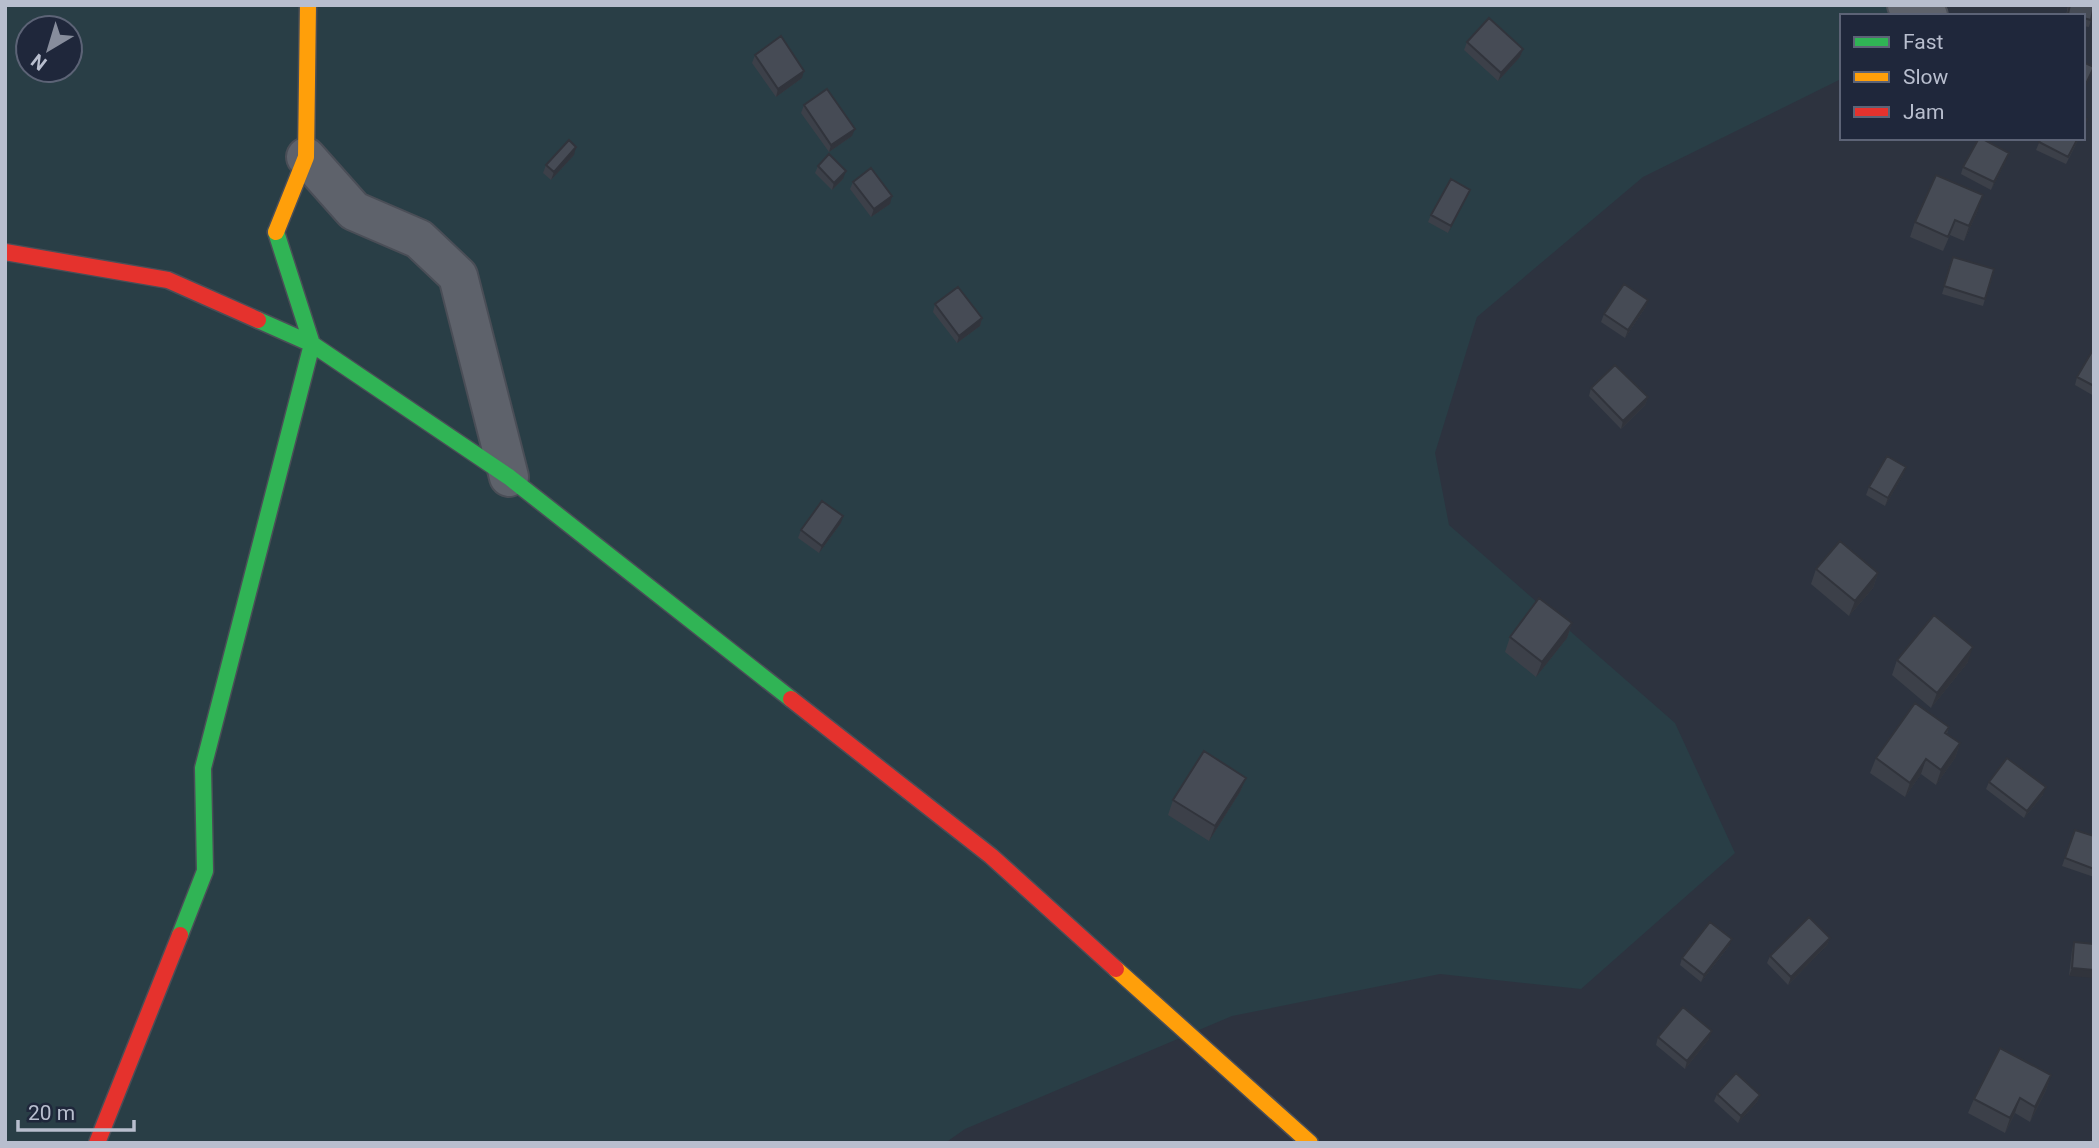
<svg xmlns="http://www.w3.org/2000/svg" width="2099" height="1148" viewBox="0 0 2099 1148" font-family="Roboto,sans-serif">
<rect width="100%" height="100%" fill="#2d333f"/>
<path fill="#293e46" fill-rule="evenodd" d="M5,5H1894L1890,16H1842L1841,79L1643,177L1477,317L1435,453L1449,525L1675,723L1735,853L1581,989L1440,974L1232,1016L965,1129L945,1143H5ZM28,28H70V70H28Z"/>
<g fill="none" stroke-linecap="round" stroke-linejoin="round">
<defs>
<path id="street" d="M1907,5L1928,16
M306,157L354,211L419,239L458,276L509,477"/>
<path id="fast" d="M258,320L312,344L509,477L791,699
M180,935L205,871L203,768L312,344L276,232"/>
<path id="slow" d="M276,232L306,157L308,5
M1116,969L1310,1143"/>
<path id="jam" d="M5,252L168,280L258,320
M791,699L991,856L1116,969
M97,1143L180,935"/>
</defs>
<use href="#street" stroke="#4a4e57" stroke-width="42"/>
<use href="#fast" stroke="#4a4e57" stroke-width="19"/>
<use href="#slow" stroke="#4a4e57" stroke-width="19"/>
<use href="#jam" stroke="#4a4e57" stroke-width="19"/>
<use href="#street" stroke="#5e626b" stroke-width="38"/>
<use href="#fast" stroke="#30b455" stroke-width="16"/>
<use href="#slow" stroke="#ff9f0a" stroke-width="16"/>
<use href="#jam" stroke="#e5322d" stroke-width="16"/>
</g>
<path fill="#3c4049" d="M2068,5H2094L2091,20L2089,27L2083,26V16H2066Z
M1467,42L1523,49L1520,57L1498,81L1464,50Z
M755,55L802,78L776,97L752,63Z
M804,105L852,136L829,152L801,113Z
M2041,138H2079L2066,164L2036,150Z
M574,155L551,180L543,173L546,165Z
M2006,161L1991,190L1961,174L1963,167Z
M818,166L843,179L832,190L815,173Z
M853,182L890,204L871,217L850,189Z
M1470,190L1467,197L1448,233L1428,222L1431,215Z
M1978,210L1964,241L1950,235L1943,251L1910,237L1915,222Z
M1953,257L1985,299L1983,306L1942,294Z
M1648,300L1645,308L1625,338L1601,322L1604,314Z
M935,304L982,318L980,326L957,343L933,312Z
M2094,348V396L2075,385L2077,377Z
M1591,388L1648,397L1645,405L1621,429L1589,396Z
M1906,467L1903,475L1885,506L1866,495L1869,487Z
M841,523L819,553L798,538L801,530Z
M1816,569L1878,573L1873,588L1849,616L1811,584Z
M1572,623L1567,638L1536,677L1505,652L1510,637Z
M1897,660L1968,662L1931,708L1892,675Z
M1949,727L1947,734L1960,743L1955,758L1936,785L1921,774L1905,797L1870,773L1876,758Z
M1246,778L1240,792L1209,841L1168,815L1173,800Z
M1989,782L2043,795L2024,818L1986,789Z
M2075,830L2094,836V877L2062,866Z
M1830,938L1827,945L1788,985L1767,963L1770,956Z
M2074,942L2094,944L2069,976L2072,950Z
M1729,946L1701,982L1680,965L1682,958Z
M1658,1037L1709,1039L1685,1069L1656,1045Z
M2051,1075L2046,1090L2030,1122L2015,1113L2005,1133L1968,1113L1974,1099Z
M1717,1094L1760,1095L1757,1102L1738,1123L1714,1101Z"/>
<path fill="#31343c" d="M1523,49L1520,57L1498,81L1501,73Z
M804,71L802,78L776,97L778,89Z
M855,129L852,136L829,152L831,145Z
M576,147L574,155L551,180L554,172Z
M2009,153L2006,161L1991,190L1994,182Z
M846,171L843,179L832,190L834,183Z
M1470,190L1467,197L1448,233L1451,226Z
M1983,195L1978,210L1964,241L1969,226Z
M892,196L890,204L871,217L874,209Z
M1648,300L1645,308L1625,338L1628,330Z
M982,318L980,326L957,343L959,336Z
M1648,397L1645,405L1621,429L1623,421Z
M1906,467L1903,475L1885,506L1888,498Z
M843,516L841,523L819,553L822,546Z
M1878,573L1873,588L1849,616L1855,601Z
M1572,623L1567,638L1536,677L1542,662Z
M1973,647L1968,662L1931,708L1937,693Z
M1960,743L1955,758L1936,785L1941,770Z
M1926,759L1921,774L1905,797L1910,783Z
M1246,778L1240,792L1209,841L1215,826Z
M2046,787L2043,795L2024,818L2027,811Z
M1830,938L1827,945L1788,985L1791,977Z
M1732,939L1729,946L1701,982L1704,975Z
M2072,968L2094,970V978L2069,976Z
M1712,1031L1709,1039L1685,1069L1687,1061Z
M2051,1075L2046,1090L2030,1122L2035,1107Z
M1760,1095L1757,1102L1738,1123L1741,1116Z
M2020,1098L2015,1113L2005,1133L2010,1118Z"/>
<path fill="#464b55" stroke="#31343c" stroke-width="2" d="M2070,5H2094L2091,20L2083,18V16L2068,14Z
M1489,18L1523,49L1501,73L1467,42Z
M781,36L804,71L778,89L755,55Z
M2083,62L2094,67L2083,90Z
M827,89L855,129L831,145L804,105Z
M2083,117L2087,119L2083,127Z
M1979,138H1981L2009,153L1994,182L1963,167Z
M2041,138H2078L2068,157L2039,142Z
M569,140L576,147L554,172L546,165Z
M829,154L846,171L834,183L818,166Z
M871,168L892,196L874,209L853,182Z
M1936,175L1983,195L1969,226L1955,220L1948,237L1915,222Z
M1451,179L1470,190L1451,226L1431,215Z
M1953,257L1994,269L1985,299L1944,286Z
M1624,284L1648,300L1628,330L1604,314Z
M958,287L982,318L959,336L935,304Z
M2094,348V386L2077,377Z
M1615,365L1648,397L1623,421L1591,388Z
M1887,456L1906,467L1888,498L1869,487Z
M822,501L843,516L822,546L801,530Z
M1840,541L1878,573L1855,601L1816,569Z
M1539,598L1572,623L1542,662L1510,637Z
M1934,615L1973,647L1937,693L1897,660Z
M1915,703L1949,727L1945,733L1960,743L1941,770L1926,759L1910,783L1876,758Z
M1204,751L1246,778L1215,826L1173,800Z
M2007,758L2046,787L2027,811L1989,782Z
M2075,830L2094,836V869L2065,858Z
M1809,917L1830,938L1791,977L1770,956Z
M1710,922L1732,939L1704,975L1682,958Z
M2074,942L2094,944V970L2072,968Z
M1683,1007L1712,1031L1687,1061L1658,1037Z
M2000,1048L2051,1075L2035,1107L2020,1098L2010,1118L1974,1099Z
M1736,1073L1760,1095L1741,1116L1717,1094Z"/>
<rect width="2099" height="1148" fill="none" stroke="#b8bece" stroke-width="14"/>
<rect x="1840" y="14" width="245" height="126" fill="#1f273b" stroke="#5c6376" stroke-width="2"/>
<rect x="1854" y="37" width="35" height="10" fill="#30b455" stroke="#5c6376" stroke-width="2"/>
<text x="1903" y="49" font-size="21" fill="#b8bece">Fast</text>
<rect x="1854" y="72" width="35" height="10" fill="#ff9f0a" stroke="#5c6376" stroke-width="2"/>
<text x="1903" y="84" font-size="21" fill="#b8bece">Slow</text>
<rect x="1854" y="107" width="35" height="10" fill="#e5322d" stroke="#5c6376" stroke-width="2"/>
<text x="1903" y="119" font-size="21" fill="#b8bece">Jam</text>
<g transform="translate(49 49) rotate(218)"><circle r="33" fill="#1f273b" stroke="#5c6376" stroke-width="2"/>
<path d="M0-5L12 26L0 18L-12 26Z" fill="#878d9c"/>
<text y="-10" font-size="19" font-weight="bold" text-anchor="middle" fill="#b8bece">N</text>
</g>
<path d="M18 1120v10h116v-10" fill="none" stroke="#b8bece" stroke-width="3.5"/>
<text x="28" y="1120" font-size="21" fill="#b8bece" stroke="#1f273b" stroke-width="5" paint-order="stroke">20 m</text>
</svg>
